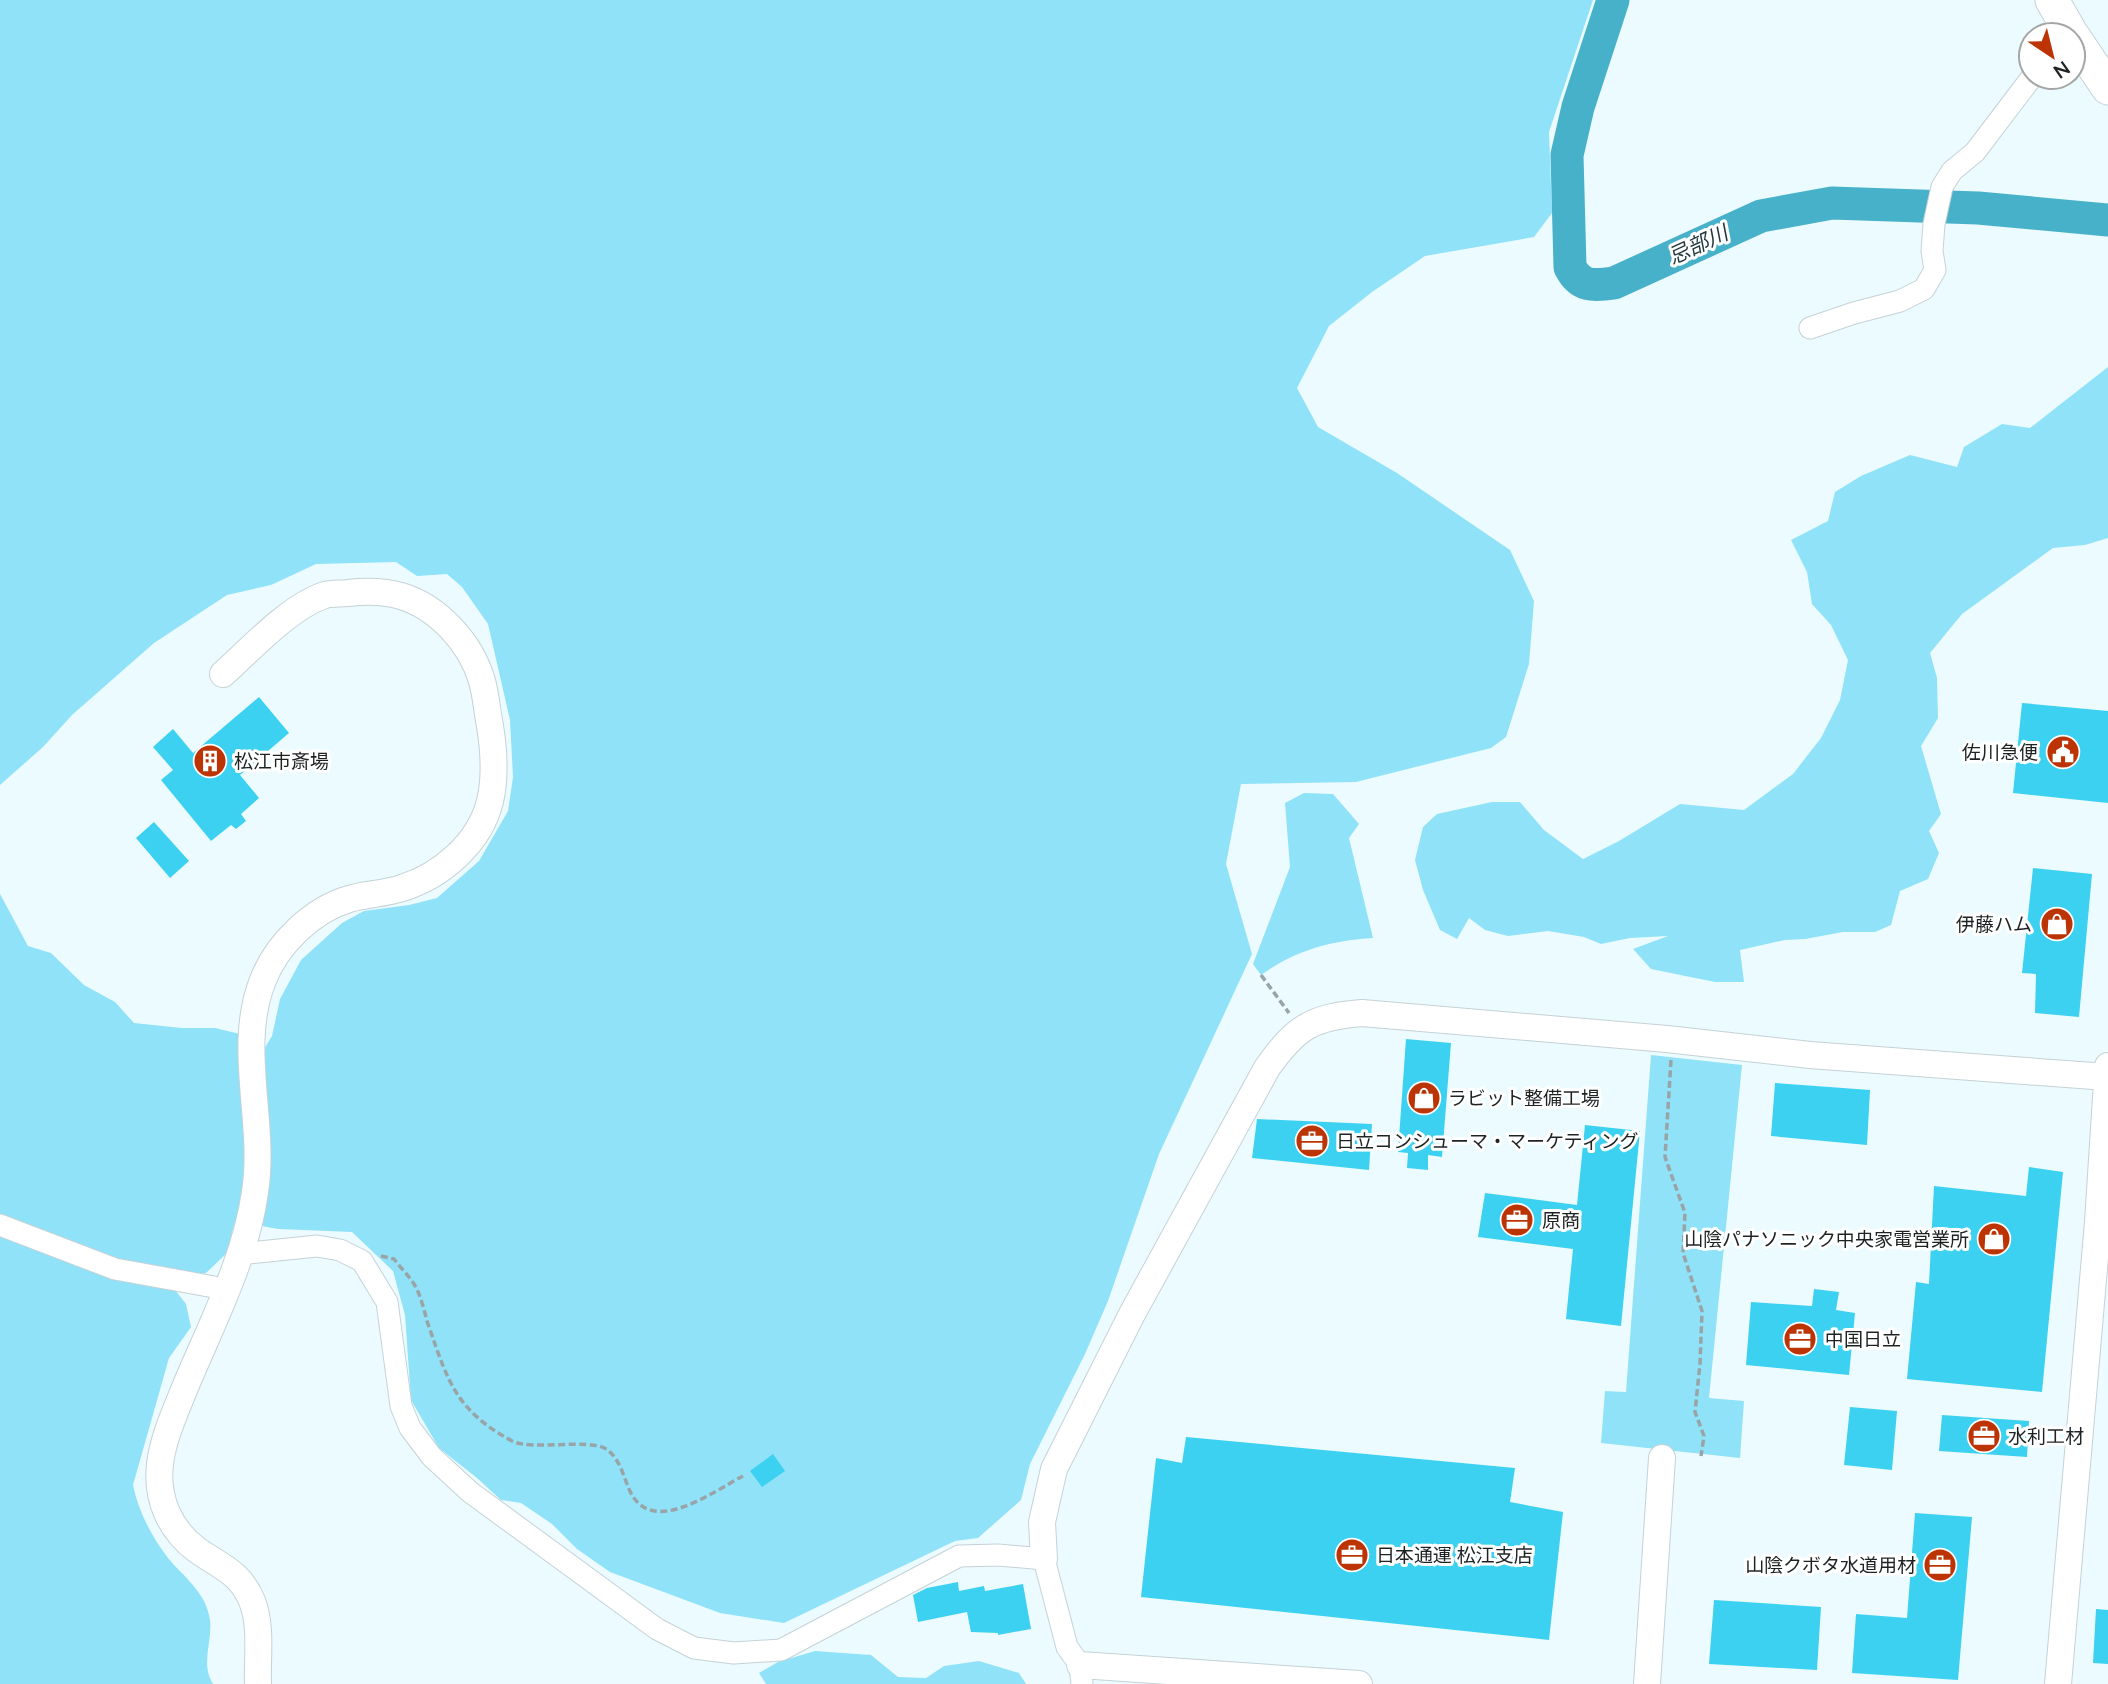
<svg xmlns="http://www.w3.org/2000/svg" width="2108" height="1684" viewBox="0 0 2108 1684" font-family="Lato,'Noto Sans JP',sans-serif">
<rect width="100%" height="100%" fill="#ecfbff"/>
<path fill="#90e2f8" d="M0,0H1593L1549,132L1552,213L1534,237L1425,256L1372,292L1329,326L1297,388L1318,427L1397,473L1510,550L1534,601L1529,664L1506,737L1491,748L1356,782L1241,784L1226,864L1252,954L1159,1154L1108,1301L1085,1354L1030,1464L1021,1500L978,1538L955,1541L784,1623L720,1613L610,1572L577,1549L552,1524L521,1503L501,1500L477,1478L439,1448L411,1400L405,1315L393,1271L352,1232L278,1229L235,1221L227,1253L206,1273L176,1276L172,1286L186,1304L191,1327L169,1358L133,1485C138,1511 152,1537 168,1558C183,1576 204,1591 209,1615C215,1638 199,1662 213,1684H0V894L28,946L51,953L84,985L115,1002L134,1023L182,1028H215L240,1034L264,1049L272,1036L280,999L301,960L342,923L364,911L409,905L437,898L479,861L508,811L513,777L510,720L488,624L462,587L447,574L417,576L396,562L316,564L271,585L227,595L154,643L72,715L43,747L0,785Z
M2108,367V538L2085,545L2053,548L1962,614L1930,653L1937,678L1938,718L1921,746L1941,814L1929,831L1939,853L1928,879L1900,891L1891,925L1875,932H1843L1805,939L1785,940L1740,950L1744,982H1715L1651,969L1633,949L1668,936L1630,938L1601,944L1584,937L1548,931L1508,936L1485,930L1469,918L1457,939L1440,930L1423,890L1415,860L1423,827L1437,814L1492,802H1520L1544,830L1583,859L1619,841L1680,804L1744,810L1793,774L1821,738L1840,700L1848,660L1831,625L1812,604L1807,572L1791,540L1828,521L1835,492L1861,476L1910,455L1957,467L1964,447L2002,424L2030,428Z
M1304,793L1333,794L1359,824L1349,838L1373,938C1330,941 1296,950 1261,975L1253,964L1290,867L1285,803Z
M1651,1055L1742,1065L1709,1398L1744,1401L1740,1458L1601,1443L1605,1391L1626,1392Z
M815,1651L871,1655L898,1677L926,1678L944,1666L979,1661L1019,1673L1026,1684H766L759,1673L778,1662Z"/>
<g fill="none" stroke-linecap="round" stroke-linejoin="round">
<path stroke="#47b1ca" stroke-width="33" d="M1613,0L1578,107L1567,155L1570,267C1580,287 1593,286 1614,283L1761,216L1832,203L1978,208L2108,220"/>
</g>
<path fill="#3cd1f1" d="M259,697L289,733L240,775L259,798L241,814L246,821L236,829L231,825L211,841L161,780L173,770L153,747L173,729L193,753Z
M2022,703L2108,711V803L2013,793Z
M154,822L189,861L170,878L136,838Z
M2033,868L2092,874L2079,1017L2035,1013L2036,974L2022,973Z
M1406,1039L1451,1043L1442,1157L1428,1155V1170L1407,1168L1408,1153L1398,1152Z
M1775,1083L1870,1090L1867,1145L1771,1136Z
M1257,1119L1372,1124L1369,1170L1252,1158Z
M1585,1125L1640,1131L1621,1326L1566,1319L1573,1249L1478,1237L1485,1193L1577,1205Z
M2029,1167L2063,1172L2042,1392L1907,1379L1916,1282L1929,1284L1934,1186L2026,1196Z
M1814,1289L1839,1292L1836,1310L1855,1313L1849,1375L1746,1365L1751,1302L1812,1306Z
M1850,1407L1897,1411L1892,1470L1844,1465Z
M1942,1415L2029,1421L2027,1457L1939,1451Z
M1186,1437L1515,1468L1510,1502L1563,1512L1549,1640L1141,1597L1156,1458L1182,1463Z
M773,1454L785,1471L762,1487L750,1471Z
M1915,1513L1972,1517L1958,1680L1852,1673L1856,1614L1907,1618Z
M958,1582L959,1591L984,1586L985,1591L1023,1584L1031,1629L998,1635V1633L971,1632L967,1612L918,1622L913,1595L927,1588Z
M1714,1600L1821,1607L1817,1670L1709,1664Z
M2096,1609L2108,1610V1664L2093,1663Z"/>
<g fill="none" stroke-linecap="round" stroke-linejoin="round">
<defs>
<path id="minor" d="M1810,328L1854,313L1900,301L1924,289L1935,270L1932,251L1934,224L1942,187L1952,171L1975,152L2032,77
M0,1225L115,1269L225,1289
M239,1254L317,1246L340,1250L362,1261L387,1302L401,1406L410,1428L432,1457L470,1492L657,1629L694,1648L734,1653L781,1650L959,1556L998,1555L1044,1559L1067,1647L1080,1665L1082,1684"/>
<path id="tertiary" d="M223,674C250,650 290,606 325,595C332,593 341,594 348,593C365,591 384,591 401,596C438,607 471,643 482,681C486,695 487,711 490,726C494,751 496,776 490,801C480,843 441,876 402,888C384,894 366,894 349,899C312,910 277,944 263,980C236,1047 266,1122 255,1192C246,1258 212,1323 186,1385C176,1410 163,1438 160,1464C156,1499 170,1530 197,1550C221,1567 240,1572 252,1601C262,1626 257,1657 258,1684
M1044,1559L1042,1522L1054,1469L1132,1314L1267,1068C1296,1027 1312,1017 1362,1013L1667,1039L1810,1055L2107,1077
M1080,1665L1359,1684
M1647,1684L1662,1458
M2058,1684L2098,1222L2108,1066"/>
<path id="primary" d="M2052,0L2072,35
M2073,36L2108,88"/>
</defs>
<use href="#minor" stroke="#c4d2d6" stroke-width="23"/>
<use href="#tertiary" stroke="#c4d2d6" stroke-width="28"/>
<use href="#primary" stroke="#c4d2d6" stroke-width="35"/>
<path stroke="#99a4a7" stroke-width="3.5" stroke-dasharray="7 3.5" stroke-linecap="butt" d="M1261,975L1289,1013
M1671,1060L1665,1157L1685,1213L1683,1253L1702,1311L1700,1364L1695,1412L1704,1436L1701,1456
M381,1256L394,1259C400,1267 408,1275 414,1284C421,1295 424,1311 428,1324C448,1381 455,1410 512,1441C531,1451 590,1438 606,1449C619,1457 623,1475 629,1489C650,1539 712,1492 743,1476"/>
<use href="#minor" stroke="#fff" stroke-width="21"/>
<use href="#tertiary" stroke="#fff" stroke-width="26"/>
<use href="#primary" stroke="#fff" stroke-width="33"/>
</g>
<defs>
<symbol id="civic-disc" viewBox="-11 -11 22 22"><circle r="9.5" fill="#bd3404" stroke="#fff"/><path d="M-.6-6.5H3V-4.5H.6V-3L4-1V1h2V6H-6V1h2V-1L-.6-3ZM-1.2 2.5V6h2.4V2.5Z" fill="#fff"/></symbol>
<symbol id="building-disc" viewBox="-11 -11 22 22"><circle r="9.5" fill="#bd3404" stroke="#fff"/><path d="M-4-6H4V6H1V3H-1V6H-4ZM-2.5-4.3h1.7v1.8h-1.7ZM.8-4.3h1.7v1.8H.8ZM-2.5-1h1.7V.8h-1.7ZM.8-1h1.7V.8H.8Z" fill="#fff"/></symbol>
<symbol id="shop-disc" viewBox="-11 -11 22 22"><circle r="9.5" fill="#bd3404" stroke="#fff"/><path d="M-5-2.5h2.3a2.7 3.5 0 0 1 5.4 0H5L5.5 6h-11ZM-1.5-2.5h3a1.5 2.3 0 0 0-3 0Z" fill="#fff"/></symbol>
<symbol id="office-disc" viewBox="-11 -11 22 22"><circle r="9.5" fill="#bd3404" stroke="#fff"/><path d="M-6-3h4V-5.5h4V-3h4V5H-6ZM-1-4.5V-3h2v-1.5ZM-6 0V1H6V0Z" fill="#fff"/></symbol>
</defs>
<g fill-rule="evenodd">
<use href="#civic-disc" x="2044" y="733" width="38" height="38"/>
<use href="#building-disc" x="191" y="742" width="38" height="38"/>
<use href="#shop-disc" x="2038" y="905" width="38" height="38"/>
<use href="#shop-disc" x="1405" y="1079" width="38" height="38"/>
<use href="#office-disc" x="1293" y="1122" width="38" height="38"/>
<use href="#office-disc" x="1498" y="1201" width="38" height="38"/>
<use href="#shop-disc" x="1975" y="1220" width="38" height="38"/>
<use href="#office-disc" x="1781" y="1320" width="38" height="38"/>
<use href="#office-disc" x="1965" y="1417" width="38" height="38"/>
<use href="#office-disc" x="1333" y="1536" width="38" height="38"/>
<use href="#office-disc" x="1921" y="1546" width="38" height="38"/>
</g>
<g text-anchor="middle" stroke-width="6" stroke-linejoin="round" paint-order="stroke">
<g font-size="19" fill="#1d2223" stroke="#fff" text-anchor="start">
<text x="2038" y="759" text-anchor="end">佐川急便</text>
<text x="234" y="768">松江市斎場</text>
<text x="2032" y="931" text-anchor="end">伊藤ハム</text>
<text x="1448" y="1105">ラビット整備工場</text>
<text x="1336" y="1148">日立コンシューマ・マーケティング</text>
<text x="1542" y="1227">原商</text>
<text x="1969" y="1246" text-anchor="end">山陰パナソニック中央家電営業所</text>
<text x="1825" y="1346">中国日立</text>
<text x="2008" y="1443">水利工材</text>
<text x="1376" y="1562">日本通運 松江支店</text>
<text x="1916" y="1572" text-anchor="end">山陰クボタ水道用材</text>
</g>
<g font-size="21" font-style="italic" fill="#20383e" stroke="#fff">
<text transform="translate(1698 245) rotate(-25)" y="7">忌部川</text>
</g>
</g>
<g transform="translate(2052 56) rotate(145)"><circle r="33" fill="#ffffff" stroke="#a5a7a7" stroke-width="2"/>
<path d="M0-5L12 26L0 18L-12 26Z" fill="#bd3404"/>
<text y="-10" font-size="19" font-weight="bold" text-anchor="middle" fill="#1d2223">N</text>
</g>
</svg>
